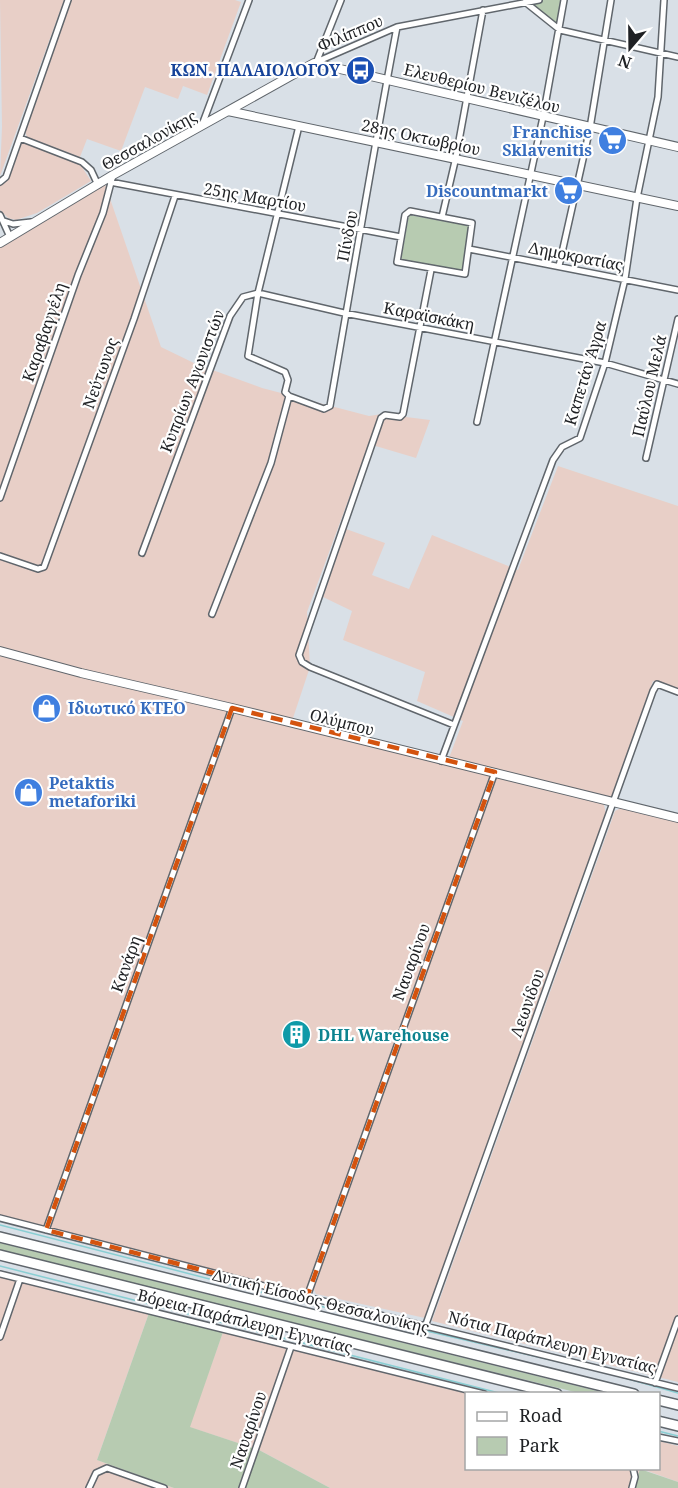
<svg xmlns="http://www.w3.org/2000/svg" width="678" height="1488" viewBox="0 0 678 1488" font-family="'Noto Serif',serif">
<rect width="100%" height="100%" fill="#d9e0e7"/>
<path fill="#e8cfc7" d="M0,0H64L0,176L2,127Z
M71,0H235L241,2L207,95L183,86L178,99L145,87L121,151L87,139L80,157L27,137L24,129Z
M21,142L80,164L91,181L37,213L16,220L8,218L0,210V184L7,180Z
M105,184L161,347L196,364L262,388L369,416L382,414L430,420L416,458L369,444L307,612L310,667L292,721L0,650V247Z
M558,466L678,506V691L653,681L612,799L449,758L463,721L417,701L425,672L343,640L352,611L323,597L346,529L385,543L372,575L409,589L432,535L518,570Z
M0,651L495,772L307,1297L0,1218Z
M496,777L599,801L604,805L606,814L425,1318L316,1294L313,1287Z
M623,807L678,821V1382L432,1321L615,811Z
M0,1276L149,1313L97,1460L174,1488H0Z
M223,1332L472,1393L466,1394V1468L640,1469L634,1488H330L259,1450L189,1427Z
M659,1441L678,1446V1482L642,1469L658,1468Z"/>
<path fill="#b7cbb1" d="M539,0H564L560,30L525,2Z
M409,215L470,226L462,271L401,260Z
M0,1243L605,1393H579L0,1250Z
M149,1313L223,1332L190,1427L259,1450L330,1488H174L97,1460Z
M640,1469L678,1482V1488H634Z"/>
<g fill="none" stroke-linecap="round" stroke-linejoin="round">
<path stroke="#89ced3" stroke-width="1.5" d="M0,1225L268,1294L590,1369
M0,1266L503,1394
M618,1376L678,1393
M658,1431L678,1436"/>
<defs>
<path id="street" d="M525,2L560,30L678,57
M314,63L397,27L539,0
M316,63L341,0
M202,125L249,0
M20,138L82,162L91,170L98,185
M0,182L6,177L68,0
M110,182L401,237
M410,211L472,223L465,274L397,262L405,215Z
M0,215L10,237
M442,217L456,157L483,10
M4,221L13,224L31,222
M469,249L678,290
M559,266L590,128L611,0
M431,270L403,414L400,417L385,415L381,418L299,655L302,662L310,667L454,725
M289,396L285,392L288,380L285,372L248,356L258,293L344,313L605,363L678,384
M289,396L324,409L330,406C352,280 373,153 397,27
M477,422L543,117L564,0
M646,458L678,319
M0,498L78,275L103,213L113,175
M142,553L230,316L243,297L258,293L299,126
M0,556L38,569L44,567L134,319L175,196
M212,614L271,463L289,396
M441,761L553,460L562,447L580,438L605,363L625,279L637,198L658,97L664,0
M0,1218L307,1297L678,1388
M46,1230L232,708
M0,1274L484,1394
M307,1297L495,772
M426,1324L653,691L657,684L678,692
M0,1337L20,1279
M655,1383L678,1319
M658,1437L678,1441
M89,1488L96,1473L107,1468L164,1488
M242,1488L291,1347
M632,1488L635,1477L633,1468"/>
<path id="secondary" d="M228,111L678,206
M0,243L113,175L314,63L678,147
M0,651L81,673L232,708L678,818"/>
<path id="highway" d="M0,1237L634,1394
M0,1255L557,1394
M658,1400L678,1405
M658,1421L678,1426"/>
</defs>
<use href="#street" stroke="#60666c" stroke-width="8"/>
<use href="#secondary" stroke="#60666c" stroke-width="10"/>
<use href="#highway" stroke="#60666c" stroke-width="12"/>
<use href="#street" stroke="#fff" stroke-width="5"/>
<use href="#secondary" stroke="#fff" stroke-width="8"/>
<use href="#highway" stroke="#fff" stroke-width="9"/>
</g>
<path fill="none" stroke="#d4530e" stroke-width="4.5" stroke-dasharray="12 8" stroke-linejoin="round" d="M232,708L495,772L307,1297L46,1230Z"/>
<defs>
<symbol id="bus-disc" viewBox="-11 -11 22 22"><circle r="9.5" fill="#1a4fb4" stroke="#fff"/><path d="M-5-6H5V4H4V6H2V4H-2V6H-4V4H-5ZM-3.5-4V0h7V-4ZM-3.5 1.2v1.5H-2V1.2ZM2 1.2v1.5H3.5V1.2Z" fill="#fff"/></symbol>
<symbol id="supermarket-disc" viewBox="-11 -11 22 22"><circle r="9.5" fill="#3f7fe0" stroke="#fff"/><path d="M-6-5.5h2.5l.6 2H6L4.5 2H-2.5L-4.4-4H-6ZM-1.5 3.2a1.3 1.3 0 1 0 .1 0ZM3 3.2a1.3 1.3 0 1 0 .1 0Z" fill="#fff"/></symbol>
<symbol id="shop-disc" viewBox="-11 -11 22 22"><circle r="9.5" fill="#3f7fe0" stroke="#fff"/><path d="M-5-2.5h2.3a2.7 3.5 0 0 1 5.4 0H5L5.5 6h-11ZM-1.5-2.5h3a1.5 2.3 0 0 0-3 0Z" fill="#fff"/></symbol>
<symbol id="building-disc" viewBox="-11 -11 22 22"><circle r="9.5" fill="#0f9aa8" stroke="#fff"/><path d="M-4-6H4V6H1V3H-1V6H-4ZM-2.5-4.3h1.7v1.8h-1.7ZM.8-4.3h1.7v1.8H.8ZM-2.5-1h1.7V.8h-1.7ZM.8-1h1.7V.8H.8Z" fill="#fff"/></symbol>
</defs>
<g fill-rule="evenodd">
<use href="#bus-disc" x="344" y="54" width="33" height="33"/>
<use href="#supermarket-disc" x="596" y="124" width="33" height="33"/>
<use href="#supermarket-disc" x="552" y="174" width="33" height="33"/>
<use href="#shop-disc" x="30" y="692" width="33" height="33"/>
<use href="#shop-disc" x="12" y="776" width="33" height="33"/>
<use href="#building-disc" x="280" y="1018" width="33" height="33"/>
</g>
<g text-anchor="middle" stroke-width="4.5" stroke-linejoin="round" paint-order="stroke">
<g font-size="16" fill="#1f2124" stroke="#fff">
<text transform="translate(350 33) rotate(-23)" y="6">Φιλίππου</text>
<text transform="translate(482 88) rotate(14)" y="6">Ελευθερίου Βενιζέλου</text>
<text transform="translate(421 137) rotate(12)" y="6">28ης Οκτωβρίου</text>
<text transform="translate(149 140) rotate(-29)" y="6">Θεσσαλονίκης</text>
<text transform="translate(255 197) rotate(10)" y="6">25ης Μαρτίου</text>
<text transform="translate(347 236) rotate(-79)" y="6">Πίνδου</text>
<text transform="translate(576 256) rotate(11)" y="6">Δημοκρατίας</text>
<text transform="translate(429 316) rotate(11)" y="6">Καραϊσκάκη</text>
<text transform="translate(44 332) rotate(-71)" y="6">Καραβαγγέλη</text>
<text transform="translate(100 373) rotate(-70)" y="6">Νεύτωνος</text>
<text transform="translate(585 373) rotate(-73)" y="6">Καπετάν Άγρα</text>
<text transform="translate(192 381) rotate(-69)" y="6">Κυπρίων Αγωνιστών</text>
<text transform="translate(649 386) rotate(-77)" y="6">Παύλου Μελά</text>
<text transform="translate(342 722) rotate(14)" y="6">Ολύμπου</text>
<text transform="translate(411 962) rotate(-70)" y="6">Ναυαρίνου</text>
<text transform="translate(126 964) rotate(-70)" y="6">Κανάρη</text>
<text transform="translate(527 1003) rotate(-70)" y="6">Λεωνίδου</text>
<text transform="translate(321 1301) rotate(14)" y="6">Δυτική Είσοδος Θεσσαλονίκης</text>
<text transform="translate(245 1321) rotate(14)" y="6">Βόρεια Παράπλευρη Εγνατίας</text>
<text transform="translate(552 1342) rotate(14)" y="6">Νότια Παράπλευρη Εγνατίας</text>
<text transform="translate(248 1430) rotate(-71)" y="6">Ναυαρίνου</text>
</g>
<g font-size="16" font-weight="bold" fill="#164399" stroke="#fff" text-anchor="end">
<text x="340" y="76">ΚΩΝ. ΠΑΛΑΙΟΛΟΓΟΥ</text>
</g>
<g font-size="16" font-weight="bold" fill="#366cbe" stroke="#fff" text-anchor="end">
<text x="592" y="138">Franchise<tspan x="592" dy="18">Sklavenitis</tspan></text>
<text x="548" y="197">Discountmarkt</text>
<text x="68" y="714" text-anchor="start">Ιδιωτικό ΚΤΕΟ</text>
<text x="49" y="789" text-anchor="start">Petaktis<tspan x="49" dy="18">metaforiki</tspan></text>
</g>
<g font-size="16" font-weight="bold" fill="#0d838f" stroke="#fff" text-anchor="start">
<text x="318" y="1041">DHL Warehouse</text>
</g>
</g>
<rect x="465" y="1392" width="195" height="78" fill="#ffffff" stroke="#a5a6a7" stroke-width="1.5"/>
<rect x="477" y="1412" width="30" height="9" fill="#ffffff" stroke="#a5a6a7" stroke-width="1.5"/>
<text x="519" y="1422" font-size="18" fill="#1f2124">Road</text>
<rect x="477" y="1437" width="30" height="18" fill="#b7cbb1" stroke="#a5a6a7" stroke-width="1.5"/>
<text x="519" y="1452" font-size="18" fill="#1f2124">Park</text>
<g transform="translate(630 48) rotate(200)" stroke="#ffffff" stroke-width="4.5" paint-order="stroke">
<path d="M0-4.5L10 22L0 15L-10 22Z" fill="#1f2124"/>
<text y="-9" font-size="16" font-weight="bold" text-anchor="middle" fill="#1f2124">N</text>
</g>
</svg>
